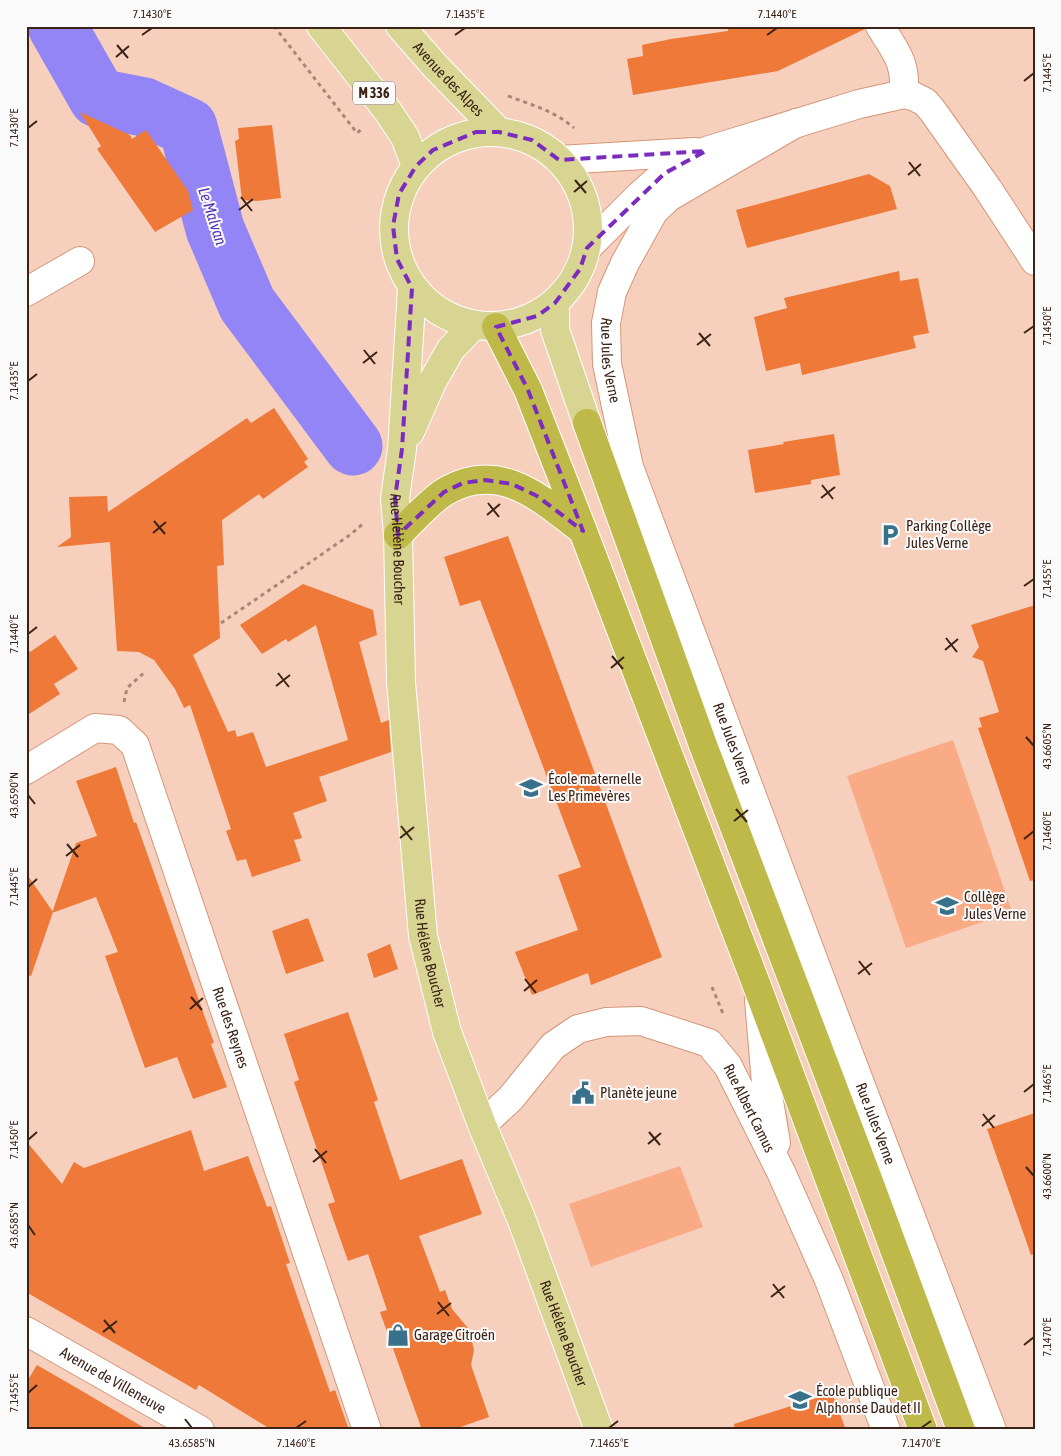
<svg xmlns="http://www.w3.org/2000/svg" width="1061" height="1456" viewBox="0 0 1061 1456" font-family="'Asap Condensed',sans-serif">
<rect width="100%" height="100%" fill="#f7d0bd"/>
<path fill="#f9ab85" d="M953,740L1012,912L906,948L847,776Z
M680,1166L703,1227L591,1267L569,1204Z"/>
<g fill="none" stroke-linecap="round" stroke-linejoin="round">
<path stroke="#9385f6" stroke-width="59" d="M57,26L98,98L144,107L188,127L215,229L247,304L353,446"/>
</g>
<path fill="#ee7938" d="M746,26H864L865,29L778,71L633,95L627,59L643,56L642,45L671,39L728,31V29Z
M80,112L130,135L132,139L146,130L188,191L193,210L155,232L97,149L101,146Z
M272,125L281,198L257,201L242,200L235,141L239,139L238,128Z
M869,174L890,186L897,209L747,248L736,210Z
M899,271L900,281L918,278L929,333L913,336L916,348L802,375L800,363L766,371L754,317L787,308L784,298Z
M274,408L308,459L304,462L308,467L263,499L259,494L222,520L224,565L217,566L220,638L193,655L228,732L235,730L237,737L253,732L266,767L348,740L316,625L288,642L286,639L262,654L240,625L303,584L373,610L377,635L359,642L381,723L389,720L391,752L319,777L327,801L293,813L302,838L294,840L301,861L252,877L246,859L237,861L226,831L231,829L190,705L184,708L175,689L154,660L139,652L117,651L110,542L57,547L71,537L69,497L107,496L108,512L247,418L251,423Z
M834,434L840,475L811,480V484L755,493L748,450L784,444L783,442Z
M508,536L662,957L591,985L588,973L532,995L515,952L578,930L558,875L581,867L480,600L460,606L444,557Z
M1035,605V880L1030,881L978,728L982,727L979,718L999,712L983,661L972,657L979,647L971,625Z
M55,635L78,669L54,684L60,694L26,716V646L30,652Z
M116,767L134,823L136,822L214,1043L211,1044L227,1087L193,1099L177,1057L145,1068L105,956L118,952L96,897L52,913L76,843L97,836L76,781Z
M26,873L53,912L31,976L26,975Z
M308,918L324,961L286,974L272,931Z
M390,944L398,969L374,978L367,954Z
M348,1012L378,1100L374,1102L400,1180L462,1159L482,1214L419,1236L440,1292L445,1290L452,1309L468,1328L470,1333L474,1350L471,1365L489,1417L452,1430H422L380,1312L387,1310L368,1254L348,1261L328,1204L335,1202L294,1082L299,1080L284,1034Z
M1035,1113V1254L1031,1255L987,1129Z
M191,1130L204,1171L248,1156L267,1207L271,1206L290,1263L286,1264L330,1392L335,1390L349,1430H272L199,1385L196,1390L26,1292V1141L62,1184L74,1162L84,1168Z
M37,1365L82,1391L148,1430H26V1383Z
M832,1393L846,1430H735L734,1424Z"/>
<g fill="none" stroke-linecap="round" stroke-linejoin="round">
<defs>
<g id="minor">
<path d="M880,26C896,53 906,61 904,94"/>
<path id="s1" d="M796,123L669,197L654,211L625,263L612,292L606,323L607,364L629,467L831,1007L992,1430"/>
<path d="M559,160L695,152"/>
<path d="M587,248L639,196L665,173L706,151L859,104L904,94L913,96L925,102L932,110L988,189L1035,261"/>
<path d="M26,292L80,261"/>
<path id="s2" d="M26,770L95,728L119,730L135,745L367,1430"/>
<path d="M759,1000L766,1083L776,1143"/>
<path id="s3" d="M482,1125L511,1098L553,1046L578,1029L606,1022L641,1021L709,1043L728,1066L781,1172L829,1280L886,1430"/>
<path id="s4" d="M26,1331L200,1430"/>
</g>
<g id="major">
<path d="M321,26L387,110L405,137L416,166"/>
<path id="s5" d="M400,26L436,67L499,132"/>
<circle cx="491" cy="229" r="97"/>
<path id="s6" d="M412,288L402,449L395,498L398,535L401,682L423,936L447,1032L482,1125L521,1218L599,1430"/>
<path d="M555,303V330L587,423"/>
<path d="M410,432L432,382L451,349L473,326"/>
</g>
<path id="highway" d="M496,327L528,390L583,531L757,986L923,1430
M587,423L703,745L868,1179L961,1430
M398,535C410,523 432,499 446,491C500,460 540,498 582,530"/>
</defs>
<use href="#minor" stroke="#d39678" stroke-width="30"/>
<use href="#major" stroke="#fff" stroke-width="30"/>
<use href="#highway" stroke="#fff" stroke-width="30"/>
<path stroke="#a88777" stroke-width="3" stroke-dasharray="4 4" stroke-linecap="butt" d="M274,26L357,133L362,129
M508,96C532,105 555,111 574,128
M221,623L350,535L365,522
M124,702L127,688L146,671
M712,987L724,1016"/>
<use href="#minor" stroke="#fff" stroke-width="28"/>
<use href="#major" stroke="#d8d592" stroke-width="28"/>
<use href="#highway" stroke="#beb949" stroke-width="28"/>
</g>
<path fill="none" stroke="#7b2cbf" stroke-width="4" stroke-dasharray="10 6" stroke-linejoin="round" d="M476,132H499L532,140L559,160L706,151L665,173L587,248L580,269L555,303L537,316L496,327L528,390L583,531L537,496L512,484L485,480L463,483L444,492L398,535L395,498L402,449L412,288L397,259L393,226L399,194L416,166L433,150Z"/>
<path fill="none" stroke="#3c2317" stroke-width="2" d="M142,35L152,28M455,35L465,28M767,35L777,28M117,45L128,58M116,57L129,46M1024,81L1034,73M28,128L37,121M909,162L920,176M908,175L921,164M575,180L586,193M574,192L587,181M241,197L252,211M239,210L253,199M699,333L710,346M1024,333L1034,326M697,345L711,334M364,350L375,364M363,363L377,352M28,381L37,374M822,485L833,499M821,498L835,487M488,503L499,517M487,515L500,504M154,521L165,534M153,533L166,522M1024,586L1034,579M28,634L37,627M946,638L957,652M945,650L958,639M612,656L623,669M611,668L624,657M278,673L289,687M276,686L290,675M1026,737L1034,746M28,795L35,804M736,809L747,822M734,821L748,810M401,826L412,840M400,838L414,827M1024,839L1034,831M67,844L78,857M66,856L80,845M28,887L37,879M859,961L870,975M858,974L872,963M525,979L536,993M524,991L537,980M191,997L202,1010M190,1009L203,998M1024,1092L1034,1084M983,1114L994,1128M982,1126L995,1115M649,1132L660,1145M28,1140L37,1132M648,1144L661,1133M315,1149L326,1163M313,1162L327,1151M1026,1167L1034,1176M28,1225L35,1235M773,1284L784,1298M771,1297L785,1286M438,1302L449,1316M437,1314L451,1303M104,1320L115,1333M103,1332L117,1321M1024,1345L1034,1337M28,1393L37,1385M185,1419L192,1428M296,1428L306,1421M609,1428L618,1421M921,1428L931,1421"/>
<defs>
<symbol id="parking-bare" viewBox="-9 -9 18 18"><path d="M-3.5-5.5H1a3.5 3.5 0 0 1 0 7H-1V5.5H-3.5ZM-1-3.4V-.6H.8a1.4 1.4 0 0 0 0-2.8Z" fill="#37728a" stroke="#fafafa" stroke-width="2.5" paint-order="stroke"/></symbol>
<symbol id="school-bare" viewBox="-9 -9 18 18"><path d="M0-5L7-2L0 1L-7-2ZM-4 1L0 2.5L4 1V4Q0 6-4 4Z" fill="#37728a" stroke="#fafafa" stroke-width="2.5" paint-order="stroke"/></symbol>
<symbol id="civic-bare" viewBox="-9 -9 18 18"><path d="M-.6-6.5H3V-4.5H.6V-3L4-1V1h2V6H-6V1h2V-1L-.6-3ZM-1.2 2.5V6h2.4V2.5Z" fill="#37728a" stroke="#fafafa" stroke-width="2.5" paint-order="stroke"/></symbol>
<symbol id="shop-bare" viewBox="-9 -9 18 18"><path d="M-5-2.5h2.3a2.7 3.5 0 0 1 5.4 0H5L5.5 6h-11ZM-1.5-2.5h3a1.5 2.3 0 0 0-3 0Z" fill="#37728a" stroke="#fafafa" stroke-width="2.5" paint-order="stroke"/></symbol>
</defs>
<g fill-rule="evenodd">
<use href="#parking-bare" x="874" y="519" width="32" height="32"/>
<use href="#school-bare" x="515" y="772" width="32" height="32"/>
<use href="#school-bare" x="931" y="890" width="32" height="32"/>
<use href="#civic-bare" x="567" y="1077" width="32" height="32"/>
<use href="#shop-bare" x="382" y="1319" width="32" height="32"/>
<use href="#school-bare" x="784" y="1384" width="32" height="32"/>
</g>
<g text-anchor="middle" stroke-width="4" stroke-linejoin="round" paint-order="stroke">
<rect fill="#fafafa" stroke="#75645b" stroke-width="1" x="353" y="81.5" width="42" height="23" rx="4"/>
<g font-size="14" font-weight="bold" fill="#3c2317">
<text x="374" y="98">M 336</text>
</g>
<g font-size="15" fill="#3c2317" stroke="#fafafa">
<text dy="5" stroke="none"><textPath href="#s5" startOffset="72">Avenue des Alpes</textPath></text>
<text dy="5" stroke="none"><textPath href="#s1" startOffset="328">Rue Jules Verne</textPath></text>
<text dy="5" stroke="none"><textPath href="#s6" startOffset="262">Rue Hélène Boucher</textPath></text>
<text dy="5" stroke="none"><textPath href="#s1" startOffset="732">Rue Jules Verne</textPath></text>
<text dy="5" stroke="none"><textPath href="#s6" startOffset="668">Rue Hélène Boucher</textPath></text>
<text dy="5" stroke="none"><textPath href="#s2" startOffset="425">Rue des Reynes</textPath></text>
<text dy="5" stroke="none"><textPath href="#s3" startOffset="349">Rue Albert Camus</textPath></text>
<text dy="5" stroke="none"><textPath href="#s1" startOffset="1138">Rue Jules Verne</textPath></text>
<text dy="5" stroke="none"><textPath href="#s6" startOffset="1072">Rue Hélène Boucher</textPath></text>
<text dy="5" stroke="none"><textPath href="#s4" startOffset="100">Avenue de Villeneuve</textPath></text>
</g>
<g font-size="15" fill="#3c2317" stroke="#fafafa" text-anchor="start">
<text x="906" y="531">Parking Collège<tspan x="906" dy="17">Jules Verne</tspan></text>
<text x="548" y="784">École maternelle<tspan x="548" dy="17">Les Primevères</tspan></text>
<text x="964" y="902">Collège<tspan x="964" dy="17">Jules Verne</tspan></text>
<text x="600" y="1098">Planète jeune</text>
<text x="414" y="1340">Garage Citroën</text>
<text x="816" y="1396">École publique<tspan x="816" dy="17">Alphonse Daudet II</tspan></text>
</g>
<g font-size="16" font-style="italic" fill="#5535b7" stroke="#fafafa">
<text transform="translate(213 216) rotate(72)" y="6">Le Malvan</text>
</g>
</g>
<rect width="1061" height="1456" fill="none" stroke="#fafafa" stroke-width="55"/>
<rect x="28" y="28" width="1006" height="1400" fill="none" stroke="#3c2317" stroke-width="2"/>
<g font-size="12" text-anchor="middle" fill="#3c2317">
<text x="152" y="18">7.1430°E</text>
<text x="465" y="18">7.1435°E</text>
<text x="777" y="18">7.1440°E</text>
<text transform="translate(1047 73) rotate(-90)" y="4">7.1445°E</text>
<text transform="translate(14 128) rotate(-90)" y="4">7.1430°E</text>
<text transform="translate(1047 326) rotate(-90)" y="4">7.1450°E</text>
<text transform="translate(14 381) rotate(-90)" y="4">7.1435°E</text>
<text transform="translate(1047 579) rotate(-90)" y="4">7.1455°E</text>
<text transform="translate(14 634) rotate(-90)" y="4">7.1440°E</text>
<text transform="translate(1047 746) rotate(-90)" y="4">43.6605°N</text>
<text transform="translate(14 795) rotate(-90)" y="4">43.6590°N</text>
<text transform="translate(1047 831) rotate(-90)" y="4">7.1460°E</text>
<text transform="translate(14 887) rotate(-90)" y="4">7.1445°E</text>
<text transform="translate(1047 1084) rotate(-90)" y="4">7.1465°E</text>
<text transform="translate(14 1140) rotate(-90)" y="4">7.1450°E</text>
<text transform="translate(1047 1176) rotate(-90)" y="4">43.6600°N</text>
<text transform="translate(14 1225) rotate(-90)" y="4">43.6585°N</text>
<text transform="translate(1047 1337) rotate(-90)" y="4">7.1470°E</text>
<text transform="translate(14 1393) rotate(-90)" y="4">7.1455°E</text>
<text x="192" y="1447">43.6585°N</text>
<text x="296" y="1447">7.1460°E</text>
<text x="609" y="1447">7.1465°E</text>
<text x="921" y="1447">7.1470°E</text>
</g>
</svg>
